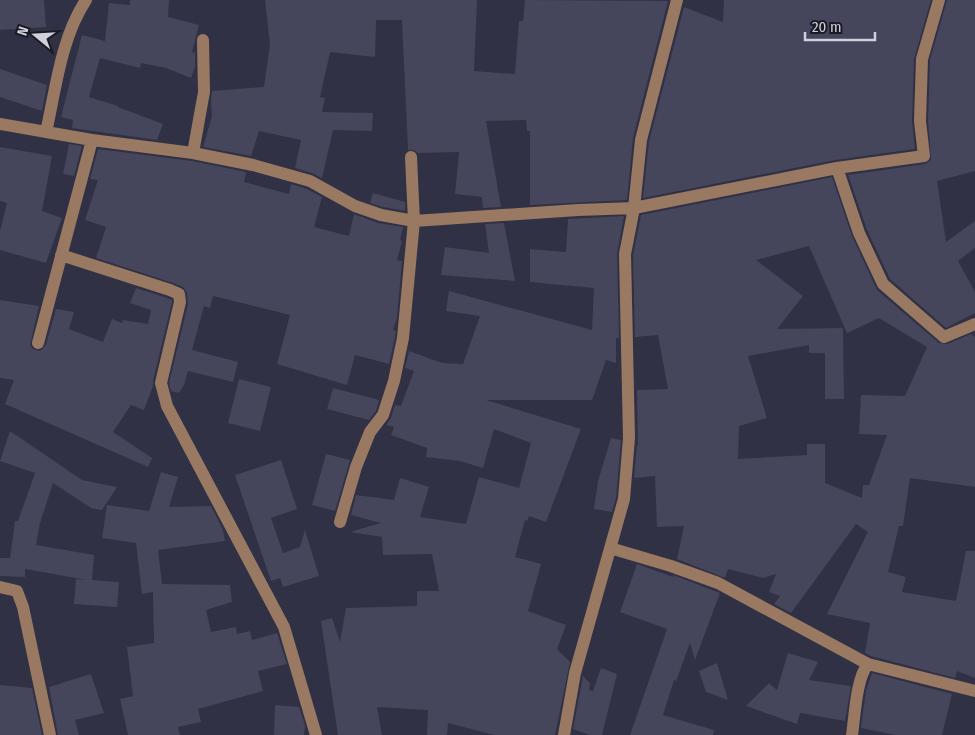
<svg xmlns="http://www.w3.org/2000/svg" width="975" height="735" viewBox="0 0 975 735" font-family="'Fira Sans Condensed',sans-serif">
<rect width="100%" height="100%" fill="#303145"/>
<path fill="#45455b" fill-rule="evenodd" d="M0,0H44L46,27L0,30Z
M130,0H169L168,17L199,25L192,52L195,53V67L191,78L166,68L141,63L140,68L100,58L89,97L118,106V107L163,124L157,140L72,128L73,120L61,117L82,35L105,41L109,3L130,5Z
M265,0H477L474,71L515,74L519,21H523L525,0L668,1L633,138L627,200L530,205V131H527L526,120L486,121L501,207L483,208L482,197L455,194L459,152L418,153L414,150H408L402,20H376L375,57L330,52L320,97L325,98L322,112L373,113L372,131L333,130L322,178L312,173L295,168L301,140L259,131L251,156L203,147L212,116L211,101L212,91L264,87L270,44Z
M724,0H931L914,59L912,121L915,149L835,160L643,198L649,141L684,7L723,22Z
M947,0H975V171L937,181L946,242L975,221V248L958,261L975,292V313L946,328L890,279L867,230L848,175L925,164L931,160L928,121L930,60Z
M0,69L47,85L42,111L0,97Z
M69,144L82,146L74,176L63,174Z
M0,147L52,156L42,211L62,218L46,263L0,250V231L7,203L0,201Z
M98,149L192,161L246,172L244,182L289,194L291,184L307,189L322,197L314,227L349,236L354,214L378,223L403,227L400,240L402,241L397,260L402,261L397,318L393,330L396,331L395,337L389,364L355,355L347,385L277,364L290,315L213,296L210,308L204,306L192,350L238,362L233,382L188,371L184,385L179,393L171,391L169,383L188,304L187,293L183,287L173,283L96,258L106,227L85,220L98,180L90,179Z
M832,177L852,236L877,290L939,343L947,344L971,334L975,337V487L910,478L903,526H899L888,572L906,577L902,592L956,601L966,551H975V678L957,671L955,678L871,656L865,653L870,623L827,614L868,532L856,524L791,613L774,604L780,596L769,592L776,574L763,578L728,569L725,578L677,559L684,526L657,527L655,476L634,478L637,445L638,446L637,390L668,389L658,335L635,337L633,255L641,215ZM809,246L847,333L879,318L927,347L905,396L861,395L859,434L887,435L869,485H863L862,498L825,483V444H807V455L738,459L739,426L767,418L748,356L809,345V353H825V399H844L843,328L777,329L803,296L756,260Z
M373,193L405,202V211L383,207L370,203Z
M624,216L617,254L619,338H616V363L606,360L592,400H486L581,429L546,522L529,516L527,521L525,520L515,557L541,564L528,611L566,625L557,649L570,662L555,735H494L448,723L447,735H427L428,710L377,707L382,735H338L321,621L332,618L340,642L346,608L417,606V591H439L432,554L383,555L382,537L350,532L381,523L351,515L356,495L394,500L400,478L429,487L420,517L466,524L479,477L519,488L531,443L494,429L483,468L460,461L426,457L427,448L391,435L394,427L386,425L391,418L395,405L401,406L414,371L405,368L409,351L442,363L463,364L480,316L446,311L449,291L592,330L594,288L530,282V249L566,252L568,219Z
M504,223L515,281L441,275L445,247L489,253L485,224Z
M136,288L167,298L172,300V302L153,381V386L144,410L131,405L113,432L152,458L148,467L5,404L14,380L0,378V300L39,306L30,345L33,349L40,351L46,345L56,309L74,312L69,329L103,342L112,319L122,323L123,320L148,324L151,310L130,303Z
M239,379L271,387L260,431L228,423Z
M333,388L379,400L376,411L369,420L327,409Z
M10,431L82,480L117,487L102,510L91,508L53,483L40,523L36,545L94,555L92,580L119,582L117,607L74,604L76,579L87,580L25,569V577L0,576V558H10L15,521H18L35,473L0,461Z
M611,438L621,440L616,498L612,512L594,509L598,481Z
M326,454L350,460L335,511L312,505Z
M281,460L297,509L271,518L283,553L300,547L305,530L319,576L283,587L280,578L271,581L235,475Z
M161,472L178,477L169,507L211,506L223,530L225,541L158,550L162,584L230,585L232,602L206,610L211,632L236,627L237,634L250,631L252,640L277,633L287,664L258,671L263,691L198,709L201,722L178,727L180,735H128L120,699L133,696L127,647L154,643L153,592L142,594L136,543L102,538L107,505L149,511Z
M637,564L673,577V575L720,593L695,660L690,643L676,681L674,680L663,715L714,730L713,735H630L667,629L620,612Z
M788,653L818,662L809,680L851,686L845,721L800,713L797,724L746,706L769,683L777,690Z
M717,663L728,700L706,692L699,671Z
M601,668L617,674L602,735H590L573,729L583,676L590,683L589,690L593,691Z
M872,673L952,694L942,735H895L861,728L866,690Z
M91,674L104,713L75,720L79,735H58L49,687Z
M0,685L32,688L42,735H0Z
M275,705L299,707L305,725L304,735H274Z"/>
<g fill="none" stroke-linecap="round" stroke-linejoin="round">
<path stroke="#997962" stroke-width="12" d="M0,124L92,140L193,153L253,165L310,181L355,206L381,215L414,221L578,210L634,208L837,168L924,156L920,121L922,59L939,0
M46,132C56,88 61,38 86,0
M193,153L204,92L203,40
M837,168L859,233L883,284L944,337L975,324
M61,255L170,290L179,294L180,302L161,383L167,406L284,627L316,735
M38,343L92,140
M340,522L356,467L370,432L383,415L394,381L403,338L414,221L411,157
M610,548L671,566L718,583L868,664L975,691
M0,587L17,591L23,607L50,735
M564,735L575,673L624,499L629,438L625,254L634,208L641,140L677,0
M852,735C855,715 856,679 868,664"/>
</g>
<g transform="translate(35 35) rotate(288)" stroke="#191a23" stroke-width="4" paint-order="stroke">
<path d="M0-4L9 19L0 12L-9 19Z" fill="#d0d0dd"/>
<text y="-8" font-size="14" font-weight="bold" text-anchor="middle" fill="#d0d0dd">N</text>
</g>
<path d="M805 32v8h70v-8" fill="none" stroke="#d0d0dd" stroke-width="2.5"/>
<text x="812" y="32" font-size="15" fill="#d0d0dd" stroke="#191a23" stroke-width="4" paint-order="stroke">20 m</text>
</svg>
